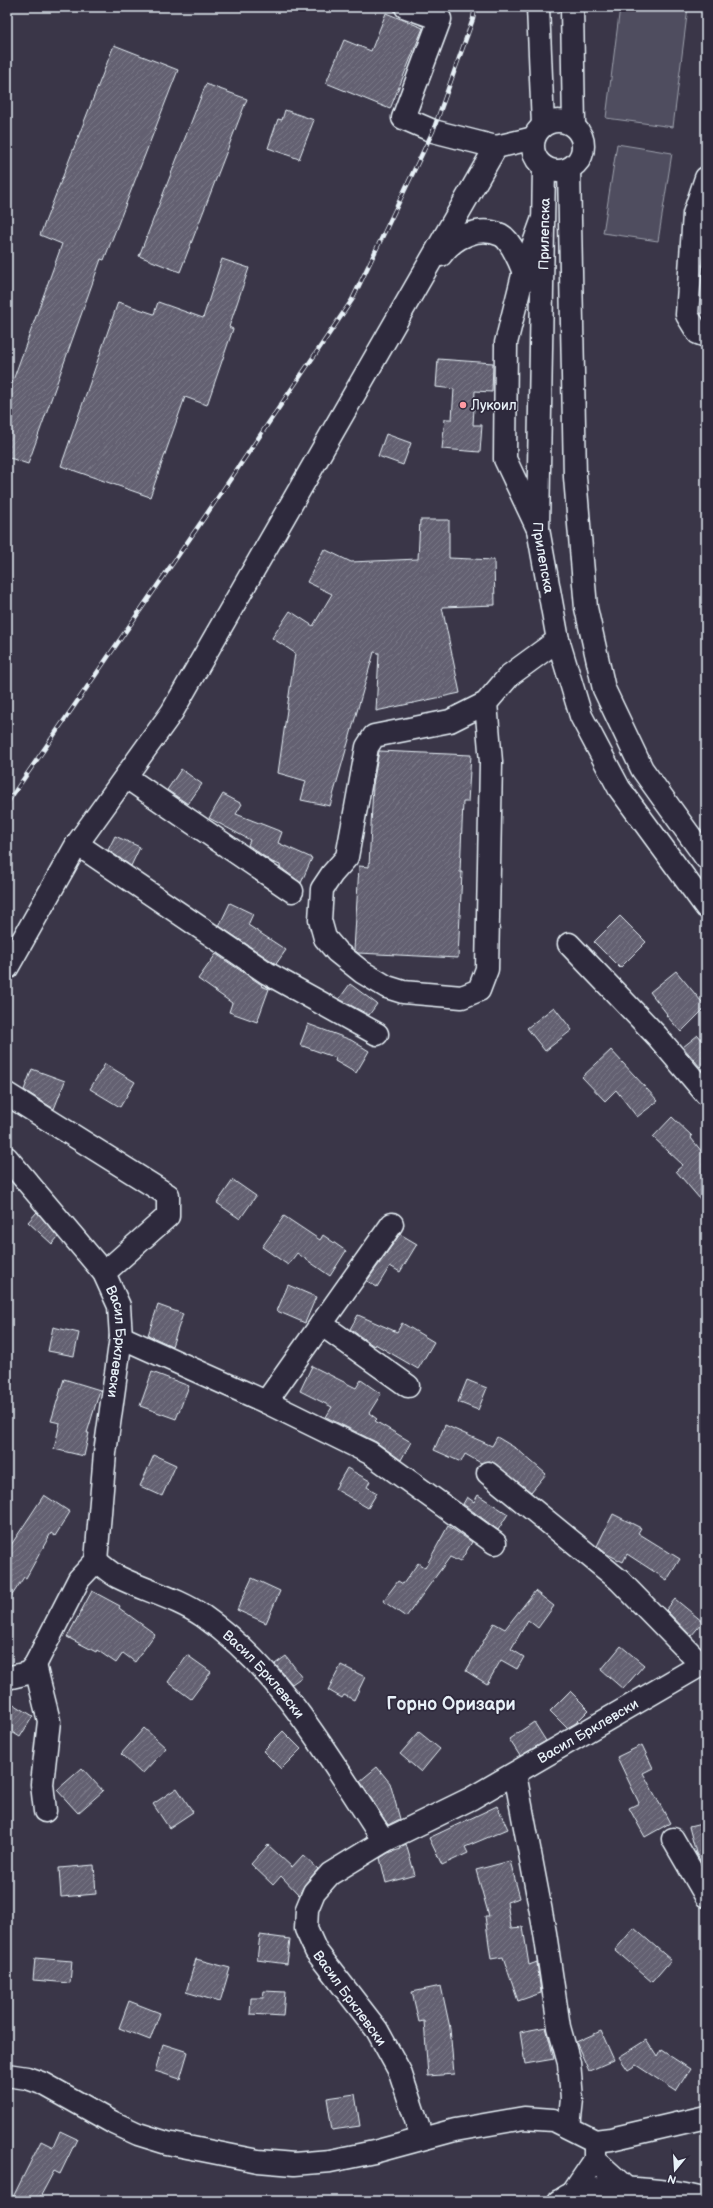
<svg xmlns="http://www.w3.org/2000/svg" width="713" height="2208" viewBox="0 0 713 2208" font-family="'Balsamiq Sans',sans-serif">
<defs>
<pattern id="building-hatch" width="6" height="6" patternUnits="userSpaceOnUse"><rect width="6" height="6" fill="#636171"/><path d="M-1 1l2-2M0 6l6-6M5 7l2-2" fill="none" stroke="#797886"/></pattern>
</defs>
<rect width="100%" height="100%" fill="#3a3648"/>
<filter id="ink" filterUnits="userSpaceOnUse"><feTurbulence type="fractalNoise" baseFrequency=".025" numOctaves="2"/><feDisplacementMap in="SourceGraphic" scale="8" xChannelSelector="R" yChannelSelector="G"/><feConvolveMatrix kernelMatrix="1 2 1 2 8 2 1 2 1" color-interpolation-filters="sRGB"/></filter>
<g filter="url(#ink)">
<path fill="#504e5f" stroke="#9ca0ac" d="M620,7H688L673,127L606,118Z
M617,144L672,153L658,241L603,233Z"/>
<path fill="url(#building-hatch)" stroke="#e8f1f8" d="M386,13L423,28L390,109L326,83L344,40L371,51Z
M114,45L178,70L104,260L101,259L28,464L7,457V397L62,244L40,235Z
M206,84L247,99L180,272L139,256Z
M285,110L314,120L299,159L268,148L278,119L282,120Z
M222,259L249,268L229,327L233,329L207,405L185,397L150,497L61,466L118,302L154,314L158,302L203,318Z
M438,359L493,363L492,392L475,391L473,425H482L480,452L442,449L445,419H452L454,389L436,387Z
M386,434L411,443L403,465L378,456Z
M420,520H449V558L494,560L495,605L442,607L460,693L376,711L379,653L374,652L330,806L301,800L306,781L278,773L295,653L272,638L290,611L313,626L332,594L307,582L324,549L351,562L418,559Z
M379,751L471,755L468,802H463L460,872H462L458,958L358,953L354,950L359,866L369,867L373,785Z
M181,769L202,784L188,804L167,790Z
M223,794L242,804L236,814L282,832L278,843L312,858L301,883L280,867V865L272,862L248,845L250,840L209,818Z
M115,836L140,847L131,866L108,850Z
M230,903L253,914L248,925L286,950L276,964L219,926Z
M620,916L646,942L620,968L594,942Z
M216,954L262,985L261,986L269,989L257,1022L229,1012L232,1003L198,979Z
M676,971L706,1007L681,1032L666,1015L667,1014L650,992Z
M350,984L377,1004L369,1015L339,999Z
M554,1007L572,1030L545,1051L527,1028Z
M308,1024L351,1040L369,1051L356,1073L335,1061L336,1058L300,1045Z
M698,1035L706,1045V1062L700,1067L683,1047Z
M611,1050L658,1101L637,1117L616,1090L605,1101L582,1077Z
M105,1064L135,1082L120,1107L90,1089Z
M32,1069L65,1081L54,1109L24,1090Z
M672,1117L692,1136L691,1138L706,1157V1206L676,1171L683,1165L653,1137Z
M233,1180L256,1196L240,1219L217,1203Z
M37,1212L58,1237L52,1244L28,1222Z
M284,1216L320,1240L323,1235L346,1251L330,1276L297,1253L288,1265L262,1247Z
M400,1234L417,1244L400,1272L390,1266L377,1287L367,1281Z
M288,1285L316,1297L305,1323L277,1311Z
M158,1305L183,1314L172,1346L148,1335Z
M358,1315L397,1332L402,1323L434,1342L418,1369L375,1344L374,1346L350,1329Z
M53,1327L79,1333L74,1356L48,1351Z
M312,1366L356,1388L361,1380L381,1394L369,1413L377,1419L375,1421L411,1442L401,1460L376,1442L326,1417L332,1407L300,1391Z
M152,1372L189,1386L176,1419L140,1406Z
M64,1379L100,1390L87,1433H89L84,1456L54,1449L60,1423L51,1421Z
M467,1380L487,1388L478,1410L458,1402Z
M445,1425L492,1446L497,1437L517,1449L546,1474L531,1492L490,1461L481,1463L465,1454L461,1462L434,1450Z
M154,1455L176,1465L162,1496L140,1486Z
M347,1468L370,1481L367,1487L377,1493L368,1508L335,1489Z
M44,1495L70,1512L55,1536L51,1533L26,1578L24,1577L7,1603V1551Z
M478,1495L508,1514L498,1530L463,1504L467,1497L474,1502Z
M613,1514L641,1528L638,1533L680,1559L667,1580L627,1554L623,1562L607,1554L597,1546Z
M448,1526L472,1542L460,1562L450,1557L406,1617L383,1601L398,1581L403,1584L418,1563L425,1568Z
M252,1578L280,1591L266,1623L237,1610Z
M92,1591L120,1606L119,1608L155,1634L135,1662L123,1653L116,1663L97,1650L96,1652L67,1637Z
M535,1591L554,1606L538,1628L528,1620L511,1649L524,1657L517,1669L501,1660L487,1684L466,1671L494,1623L505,1629Z
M675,1599L703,1622L691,1636L666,1610Z
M621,1646L644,1665L623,1689L601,1670Z
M187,1655L211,1672L191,1699L168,1682Z
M286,1656L302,1677L292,1684L275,1664Z
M341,1665L365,1677L354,1700L344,1695L342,1698L328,1690Z
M570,1691L589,1710L576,1723L567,1728L550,1711Z
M7,1700L33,1716L20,1737L7,1729Z
M534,1722L546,1741L520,1756L509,1739Z
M144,1728L166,1748L142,1774L121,1754Z
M283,1731L301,1749L281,1769L263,1751Z
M419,1732L440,1749L421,1772L400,1754Z
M642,1745L653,1768L643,1773L670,1823L645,1837L629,1808L639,1803L617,1757Z
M377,1767L390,1783L400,1819L388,1825L360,1781Z
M82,1768L103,1791L78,1813L57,1790Z
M177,1788L193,1812L169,1828L153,1804Z
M497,1806L508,1829L465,1847L468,1853L442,1865L429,1838Z
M706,1823V1871L696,1853L689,1827Z
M406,1844L415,1875L386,1883L380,1858L388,1853L401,1849L400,1847Z
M268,1845L292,1867L303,1855L318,1869L305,1884L299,1895L281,1876L273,1885L251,1864Z
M510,1861L520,1898L507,1902L511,1928L523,1927L529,1965L537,1962L541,1993L518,2001L503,1957L491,1959L485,1916H489L476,1870Z
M94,1865L96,1894L61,1897L59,1868Z
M634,1928L671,1960L652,1982L615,1950Z
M260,1935L290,1939L287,1964L257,1960Z
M35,1958L72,1961L70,1983L33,1980Z
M196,1959L230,1968L220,2002L186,1992Z
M441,1986L450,2028L454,2074L428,2076L424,2021L419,2022L412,1992Z
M264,1991L285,1992L283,2016L250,2014L251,1998H263Z
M129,2001L160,2013L150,2040L119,2028Z
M546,2027L554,2059L525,2064L520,2032Z
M601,2031L614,2060L589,2071L576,2042Z
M646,2040L657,2057L661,2050L690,2069L676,2091L636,2065L628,2070L619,2057Z
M163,2044L188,2052L180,2079L155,2071Z
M355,2094L360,2126L332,2130L327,2098Z
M60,2131L77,2139L60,2174L54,2171L38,2201H20L13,2197L41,2141L53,2147Z"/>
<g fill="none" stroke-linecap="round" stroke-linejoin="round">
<defs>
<g id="minor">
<path d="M406,7L440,19L403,118L433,131L496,147"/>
<path d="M706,178L694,214L687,315L698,333L706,336"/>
<path d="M441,255C454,237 479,225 501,235C511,240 523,268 525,278"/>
<path d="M538,529L505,459L506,343L524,271L542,221"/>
<path d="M486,703L491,762L487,969L479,990L462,997L403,992L387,987L362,972L337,952L325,938L320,920L322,889L332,874L347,857L367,747L374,736L450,721L486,703L510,675L558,640"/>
<path d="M126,777L292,891"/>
<path d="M77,844L267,973L377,1034"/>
<path d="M569,944L657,1036L706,1094"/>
<path d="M7,968L77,844L172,712L496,147L534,138"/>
<path d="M7,1094L168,1195V1216L104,1273"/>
<path id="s1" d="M7,1158L104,1273L119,1306L121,1337L105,1453L96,1561"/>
<path d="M321,1324L408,1386"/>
<path d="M121,1337L266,1402L370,1453L495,1543"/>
<path d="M266,1402L392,1224"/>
<path d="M488,1473L619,1580L702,1665"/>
<path d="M35,1665L49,1721L42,1784L45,1811"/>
<path id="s2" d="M7,1678L28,1673L35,1665L79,1579L96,1561C103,1566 110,1573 118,1577C146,1591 177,1598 203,1616C283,1672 331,1761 384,1841"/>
<path d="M515,1774L545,1933L559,2027L569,2063L572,2099L569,2127"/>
<path d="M673,1839L706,1896"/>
<path d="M7,2075L27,2078L44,2084L112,2122L138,2134L167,2143L258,2161L294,2164L330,2161L374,2152L455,2130L524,2118L553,2120L595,2141L611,2139L706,2117"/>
<path id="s3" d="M422,2138L400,2072L377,2030L316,1951L306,1929L307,1909L314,1892L330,1874L384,1841L472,1798L706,1662"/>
<path d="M595,2160L627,2189"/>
<path d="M572,2194L595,2160V2141"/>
<path d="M559,2201C563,2199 568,2195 572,2194C604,2183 674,2190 706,2200"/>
</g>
<g id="major">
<path d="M538,7L543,125"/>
<path d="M572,7L574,126"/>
<circle cx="558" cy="146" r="25"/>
<path id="s4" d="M544,167L538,529L558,640L581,716L619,788L706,907"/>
<path d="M569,169L575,477L586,608L604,689L642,769L706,858"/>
</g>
</defs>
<use href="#minor" stroke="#e8f1f8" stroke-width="25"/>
<use href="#major" stroke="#e8f1f8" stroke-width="25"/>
<use href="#minor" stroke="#2f2a3d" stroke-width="22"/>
<use href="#major" stroke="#2f2a3d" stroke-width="22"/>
<defs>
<path id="rail" d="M7,803L204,518L352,300L433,131L473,19L475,7"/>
</defs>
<use href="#rail" stroke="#e8f1f8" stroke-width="4.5"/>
<use href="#rail" stroke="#2f2a3d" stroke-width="3" stroke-dasharray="9" stroke-linecap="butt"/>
</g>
</g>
<circle fill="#ff9aa2" stroke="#2f2a3d" stroke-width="1.5" cx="463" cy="405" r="4"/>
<g text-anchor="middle" stroke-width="3.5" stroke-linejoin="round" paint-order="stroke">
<g font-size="14" fill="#e8f1f8" stroke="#2f2a3d">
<text transform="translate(544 234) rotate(-89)" y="5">Прилепска</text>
<text dy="5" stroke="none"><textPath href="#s4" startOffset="391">Прилепска</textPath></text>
<text dy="5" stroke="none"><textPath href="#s1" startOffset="222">Васил Брклевски</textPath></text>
<text dy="5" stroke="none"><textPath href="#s2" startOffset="359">Васил Брклевски</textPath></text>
<text dy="5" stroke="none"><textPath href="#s3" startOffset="599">Васил Брклевски</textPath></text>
<text transform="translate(350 1998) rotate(54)" y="5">Васил Брклевски</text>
</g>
<g font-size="14" fill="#e8f1f8" stroke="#2f2a3d" text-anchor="start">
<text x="471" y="410">Лукоил</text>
</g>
<g font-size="18" font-weight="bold" fill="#e8f1f8" stroke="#2f2a3d">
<text x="451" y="1710">Горно Оризари</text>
</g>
</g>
<rect width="713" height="2208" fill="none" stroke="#2f2a3d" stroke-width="24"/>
<rect x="12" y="12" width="689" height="2184" fill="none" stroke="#e8f1f8" stroke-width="1.5" filter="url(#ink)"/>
<g transform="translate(675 2170) rotate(198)" stroke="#2f2a3d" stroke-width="3" paint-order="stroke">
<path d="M0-3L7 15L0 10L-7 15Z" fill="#e8f1f8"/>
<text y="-6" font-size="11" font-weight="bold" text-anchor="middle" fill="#e8f1f8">N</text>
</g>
</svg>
